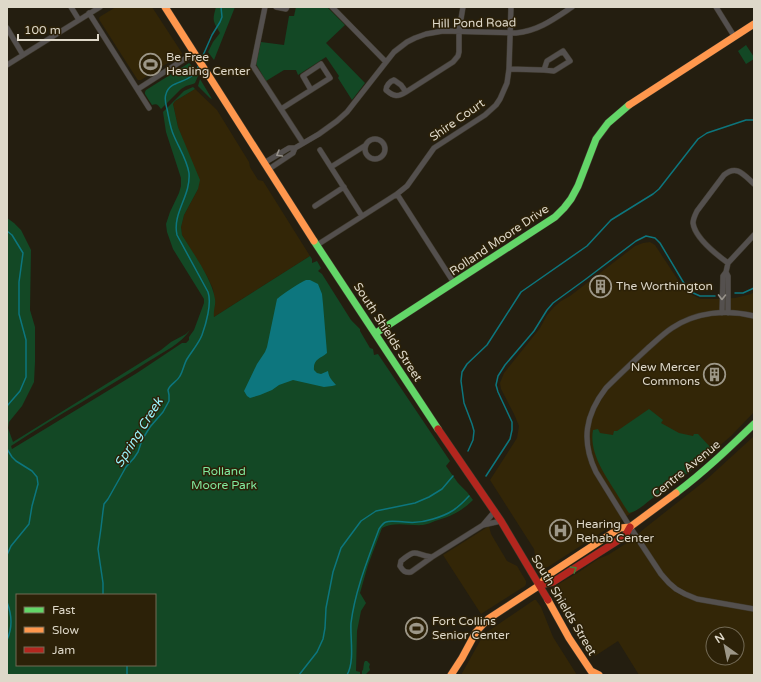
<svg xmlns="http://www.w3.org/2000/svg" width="761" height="682" viewBox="0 0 761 682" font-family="'Varela Round',sans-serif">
<rect width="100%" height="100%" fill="#241e10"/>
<path fill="#332607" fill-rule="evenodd" d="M116,7H152L182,53V54L141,80H138L137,79L100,21L99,18L101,16Z
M195,89L217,110L249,162L250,167L258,180L263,181L310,256L214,317L213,313L215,304L213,289L208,278L182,235L181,227L184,215L198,189L183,140L178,127L173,104L175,101Z
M650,242L655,245L682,286L690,294L701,299H713L735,298L751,294L754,292V412L731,436L683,477L650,500L646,503L633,512L548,567L545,568L542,566L535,555L534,549L490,480L517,438L519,426L514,414L501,389L500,383L504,373L540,328L547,315L554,307L561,301L570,296L635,246L643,243Z
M754,436V675H639L618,641L595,656L554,590V588L557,585L579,572L598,559L608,555L630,541L645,528L706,480ZM713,634H737V658H713Z
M489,526L491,534L507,561L517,566L526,581V584L525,586L481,614L443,555Z
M534,600H536L541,607L553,637L577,675H461L480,641L487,632Z"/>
<path fill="#134825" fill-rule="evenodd" d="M216,7H235L214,60L208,52L213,42L220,33C213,21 212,21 216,7Z
M296,7H327L345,25L326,43L365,83L352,100L338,78L339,76L326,57L298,75L296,70H284L266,81L256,64L261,42L284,45L289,16H294Z
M746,45L754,57V59L746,64L738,51Z
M189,63L191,65L198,76L195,83L193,84L186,86L181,89L161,109C158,105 157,103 152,105L145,94V92L146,90Z
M200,79L212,99L210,98L198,86Z
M193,87L195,89L175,101L173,104L178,127L200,180L198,189L184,215L181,227L182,235C193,253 212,279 215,299C216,305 213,311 214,317L310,256L312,259V263L317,261L321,268L318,271L322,274L351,320L360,329V331L370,348L373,349L374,355L378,354L450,461L446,466L458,483L467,492L473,500C462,511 450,517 435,521C431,523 427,524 423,525C410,526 394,521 382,528L368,565L360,593L366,603L361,611L357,631L356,671L360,672V675H7V218L14,223L21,230L31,250L30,310L35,327V362L34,382L22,406L9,422L8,428L13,442L161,350L171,342L186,334L190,330C182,343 162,353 149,361C104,390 56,416 11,446L12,449L137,373L182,343H186L189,340V337L194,330L204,303V299L173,249L167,232L166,224L170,212L179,193L181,186V178L166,132L163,112L184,91ZM17,595H155V665H17Z
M649,409L663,420L661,423L679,433L693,436L694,434H698L713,450L709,455L683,477L650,500C644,505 636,512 629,513C624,506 620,499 615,491C604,473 589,452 593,430L598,429L600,433L613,435L614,431H617Z
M365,661H367L370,664L369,667L370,670L365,675H362V671L363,670L364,663Z"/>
<path fill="#0d767e" d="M306,280H310L318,284L322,294L323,304L327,353C320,359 313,359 314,370L317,373L321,374L328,371C329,378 332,380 336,385L332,386L324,387L293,380L279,385L272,390L260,395L250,398L247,396L244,391L257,364L265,352L267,347L277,299C283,294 299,283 306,280Z"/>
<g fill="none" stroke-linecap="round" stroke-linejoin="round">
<path stroke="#0d767e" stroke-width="1.5" d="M201,60L212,35L220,22L222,17L221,7
M7,231L12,235L23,253L19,282V314L26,340V377L20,391L7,406
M735,293H743L754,288
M7,449L12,457L16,461L32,471L37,477L38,484L32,506L29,524L11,546L7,555
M468,451L473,440L474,431L472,424L464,403L461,381L462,372L467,364L487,345L521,292L587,246L611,220L653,194L659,189L698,139L707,133L746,120H754
M486,476L510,439L512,430V422L498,392L496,385L498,376L505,365L534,331L547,310L553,303L586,279L636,241L646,236L655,238L660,243L685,285L691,292L700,296H715
M103,595V583L98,549L101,528L103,511L104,504L108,499L126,467L134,458L138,452L142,440L150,427L163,412L169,401V395L168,390C170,384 177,382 180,376C183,371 184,364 187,359C192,351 199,343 202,335C206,324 212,303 208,292L177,235C172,213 191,196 189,173C187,160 179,148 174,136C170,128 169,118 167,109C166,105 164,99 166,94C169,82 183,83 190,77C195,75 197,70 199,65
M7,602C12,615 13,627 7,640
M127,665V675
M299,675L317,652L323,639L325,628L326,608L333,572L341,548L361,521L376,511L415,503L429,497L442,489L453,476
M347,675C355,661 350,638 351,623C355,591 368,559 379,529C381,526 383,523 386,522C391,520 399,522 405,522C414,523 424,522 433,519C450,514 457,509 469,496"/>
<defs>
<path id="street" d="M71,7L79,20
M265,7L253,66L303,143
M276,7L286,9L287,7
M332,7L386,62
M716,7L734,36
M89,13L149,108
M7,28L23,55
M563,51L570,61L554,71L544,70L547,61Z
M7,65L100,7
M509,69L544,70
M394,80L401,85L406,92C398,97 394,97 386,90C386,86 390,81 394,80Z
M138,89L194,53
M406,92L453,62L458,56L459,52V31L463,7
M281,109L330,78L321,64L303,76L311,90
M365 149a10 10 0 1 1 20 0a10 10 0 1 1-20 0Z
M320,150L362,216
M264,163L289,148H295
M331,167L366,145
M269,169L293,153L295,148L319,134L337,121L347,112L394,52L407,42L415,38L426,34L443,31L516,33C538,31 554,19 572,7
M397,194L454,283
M315,206L344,187
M317,245L397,194L407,186L434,148L485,115L496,105L500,99L507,83L509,69L511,7
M728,263C717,255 695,238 693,223C693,219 695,215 697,211L724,175C737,164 744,175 754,184
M726,272L728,263L754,235
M722,313L723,276L726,272L728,276V313
M754,316C726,309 696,312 672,328C663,334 656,341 648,348C634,361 620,374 606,388C585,415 581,441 596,472L630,527L661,574L669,583L676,589L685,594L697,599L754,609
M483,525L495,511
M432,557L411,572C405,573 403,571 400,566L401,561C418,547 414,555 432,557L483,525L501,521"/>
<path id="fast" d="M314,241L438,429
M376,333L555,217L564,208L571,199L578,186L596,139L608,123L629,105
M676,493C704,472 729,448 754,424"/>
<path id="slow" d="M165,7L314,241
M629,105L754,24
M548,600L569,638L591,671L599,675
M451,675L462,658L476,632L488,619L540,585L548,575L620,528L630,527L676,493"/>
<path id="jam" d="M438,429L501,521L548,600
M540,585L553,582L625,536L630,527"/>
</defs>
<use href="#street" stroke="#403b2f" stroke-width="6"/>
<use href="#fast" stroke="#403b2f" stroke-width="8"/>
<use href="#slow" stroke="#403b2f" stroke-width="8"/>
<use href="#jam" stroke="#403b2f" stroke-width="8"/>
<use href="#street" stroke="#54504e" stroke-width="5"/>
<use href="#fast" stroke="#63d668" stroke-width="7"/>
<use href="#slow" stroke="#ff974d" stroke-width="7"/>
<use href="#jam" stroke="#b3261e" stroke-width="7"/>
</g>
<defs><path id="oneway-chevron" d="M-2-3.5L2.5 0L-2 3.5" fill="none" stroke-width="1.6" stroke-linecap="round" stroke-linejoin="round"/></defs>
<g stroke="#99948c">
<use href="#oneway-chevron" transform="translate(279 154) rotate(150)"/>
<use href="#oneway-chevron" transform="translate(722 297) rotate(91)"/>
</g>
<use stroke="#487c38" href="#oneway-chevron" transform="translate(574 569) rotate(-32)"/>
<defs>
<symbol id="stadium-ring" viewBox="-11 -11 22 22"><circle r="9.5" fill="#2c2108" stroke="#9d9788" stroke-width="1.5"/><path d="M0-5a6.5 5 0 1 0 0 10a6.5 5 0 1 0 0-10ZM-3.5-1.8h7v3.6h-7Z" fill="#9d9788"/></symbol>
<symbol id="building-ring" viewBox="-11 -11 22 22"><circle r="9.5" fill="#2c2108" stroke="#9d9788" stroke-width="1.5"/><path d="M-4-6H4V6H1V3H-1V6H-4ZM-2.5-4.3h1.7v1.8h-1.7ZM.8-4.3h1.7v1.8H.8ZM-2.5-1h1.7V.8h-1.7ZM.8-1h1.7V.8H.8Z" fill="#9d9788"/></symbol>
<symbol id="hospital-ring" viewBox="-11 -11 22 22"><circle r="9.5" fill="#2c2108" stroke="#9d9788" stroke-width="1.5"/><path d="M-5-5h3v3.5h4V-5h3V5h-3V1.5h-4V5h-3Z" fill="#9d9788"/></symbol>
</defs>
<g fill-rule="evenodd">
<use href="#stadium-ring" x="138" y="52" width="25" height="25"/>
<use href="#building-ring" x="588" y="274" width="25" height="25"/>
<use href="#building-ring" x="702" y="362" width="25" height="25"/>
<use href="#hospital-ring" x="548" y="518" width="25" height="25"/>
<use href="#stadium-ring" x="404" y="616" width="25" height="25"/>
</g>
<g text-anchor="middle" stroke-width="3" stroke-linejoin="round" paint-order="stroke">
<g font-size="12" fill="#ded8c9" stroke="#2c2108">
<text transform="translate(474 23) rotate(-1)" y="4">Hill Pond Road</text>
<text transform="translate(457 120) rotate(-35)" y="4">Shire Court</text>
<text transform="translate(499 240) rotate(-34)" y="4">Rolland Moore Drive</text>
<text transform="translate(388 332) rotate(57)" y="4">South Shields Street</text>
<text transform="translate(686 469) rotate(-39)" y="4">Centre Avenue</text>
<text transform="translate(564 605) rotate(59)" y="4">South Shields Street</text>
</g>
<g font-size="12" fill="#ded8c9" stroke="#2c2108" text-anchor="start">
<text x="166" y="61">Be Free<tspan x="166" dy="14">Healing Center</tspan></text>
<text x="616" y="290">The Worthington</text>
<text x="700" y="371" text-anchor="end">New Mercer<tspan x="700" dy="14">Commons</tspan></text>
<text x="576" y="528">Hearing<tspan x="576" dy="14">Rehab Center</tspan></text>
<text x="432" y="625">Fort Collins<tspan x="432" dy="14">Senior Center</tspan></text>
</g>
<g font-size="12" fill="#80e99e" stroke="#2c2108">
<text x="224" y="475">Rolland<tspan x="224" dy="14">Moore Park</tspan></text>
</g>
<g font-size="13" font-style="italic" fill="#99f2fb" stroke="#2c2108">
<text transform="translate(138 432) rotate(-58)" y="5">Spring Creek</text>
</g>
</g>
<rect width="761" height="682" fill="none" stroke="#ded8c9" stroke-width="16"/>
<rect x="16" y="594" width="140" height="72" fill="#2c2108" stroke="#736a55"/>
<rect x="24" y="607" width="20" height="6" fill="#63d668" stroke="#736a55"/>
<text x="52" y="614" font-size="12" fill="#ded8c9">Fast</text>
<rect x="24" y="627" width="20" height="6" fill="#ff974d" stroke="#736a55"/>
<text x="52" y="634" font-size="12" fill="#ded8c9">Slow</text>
<rect x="24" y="647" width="20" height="6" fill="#b3261e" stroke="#736a55"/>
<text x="52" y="654" font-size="12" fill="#ded8c9">Jam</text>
<g transform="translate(725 646) rotate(327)"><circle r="19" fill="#2c2108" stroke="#736a55"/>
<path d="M0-3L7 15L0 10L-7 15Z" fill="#9d9788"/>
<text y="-6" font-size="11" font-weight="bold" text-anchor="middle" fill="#ded8c9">N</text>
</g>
<path d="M18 34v6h80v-6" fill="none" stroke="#ded8c9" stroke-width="2"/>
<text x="24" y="34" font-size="12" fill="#ded8c9" stroke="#2c2108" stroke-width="3" paint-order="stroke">100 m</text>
</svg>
